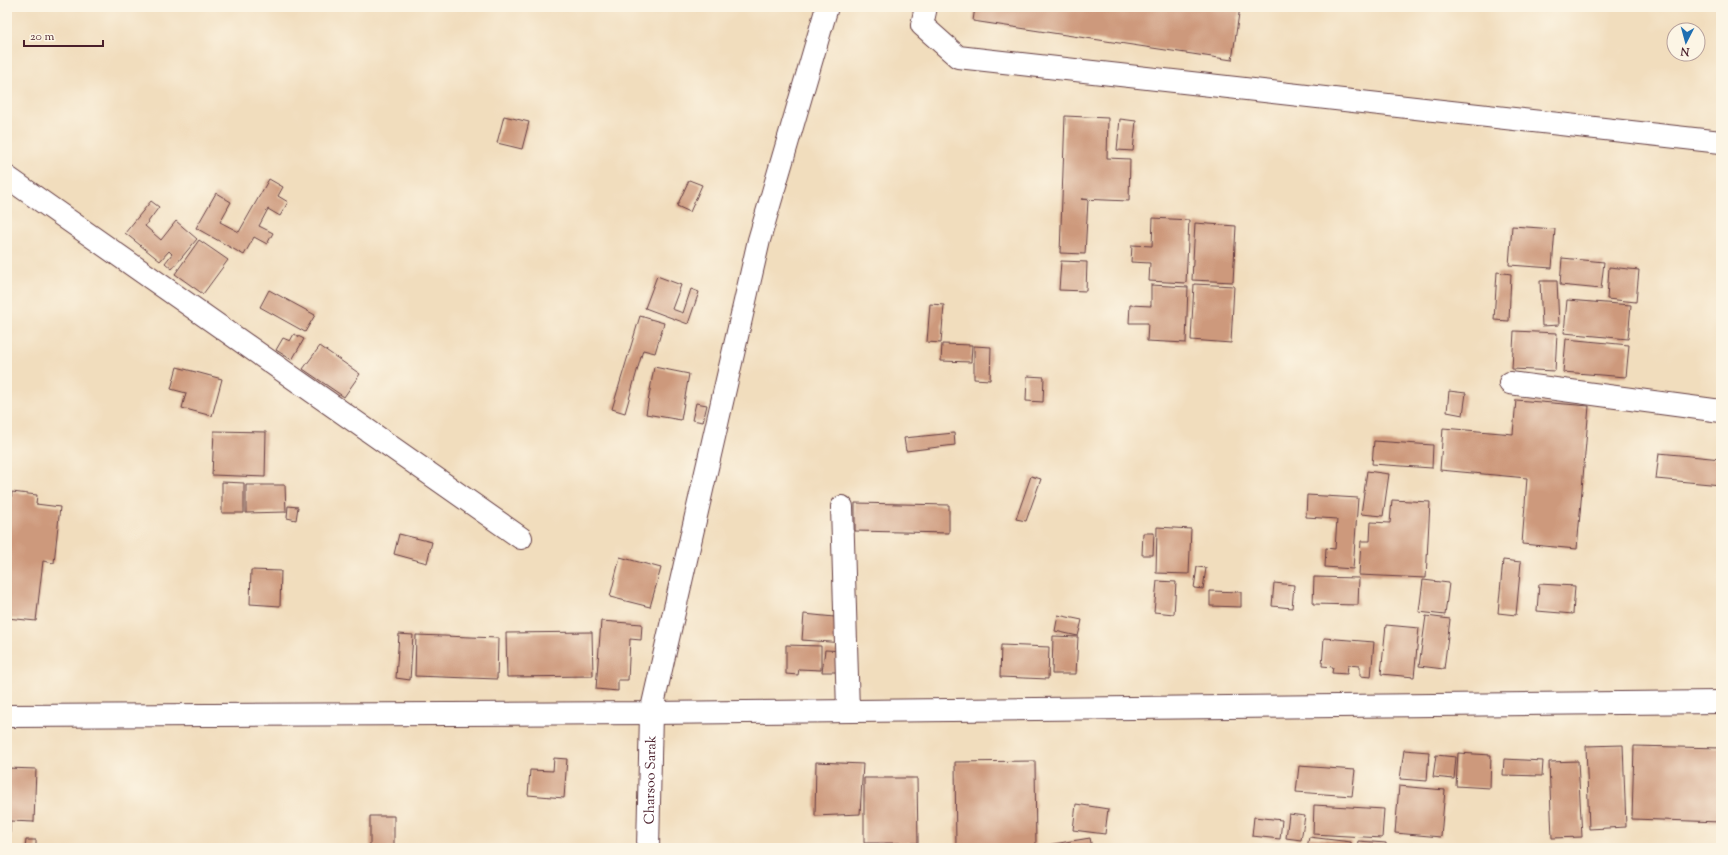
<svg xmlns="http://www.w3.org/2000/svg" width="1728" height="855" viewBox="0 0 1728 855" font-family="'Sorts Mill Goudy',serif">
<rect width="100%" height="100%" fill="#fcf5e5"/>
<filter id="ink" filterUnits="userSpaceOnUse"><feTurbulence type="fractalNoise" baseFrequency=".025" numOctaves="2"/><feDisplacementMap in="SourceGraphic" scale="8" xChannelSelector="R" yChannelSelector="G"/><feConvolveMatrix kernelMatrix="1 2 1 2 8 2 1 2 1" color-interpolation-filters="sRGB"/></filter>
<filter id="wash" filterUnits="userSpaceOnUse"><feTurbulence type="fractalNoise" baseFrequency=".012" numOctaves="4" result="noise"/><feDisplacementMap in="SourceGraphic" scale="16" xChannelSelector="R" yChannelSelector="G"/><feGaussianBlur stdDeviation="0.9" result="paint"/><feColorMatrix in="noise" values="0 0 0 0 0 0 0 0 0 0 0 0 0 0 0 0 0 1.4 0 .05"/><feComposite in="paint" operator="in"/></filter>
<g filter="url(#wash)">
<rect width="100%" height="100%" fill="#f1ddbd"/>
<g id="blocks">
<path fill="#cd997b" d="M975,7H1240L1232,60L973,21Z
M504,116L529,122L522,149L497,143Z
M1065,116L1108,118L1107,158L1130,159L1129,201L1081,199L1088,200L1085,254L1060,253Z
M1120,119L1136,121L1133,151L1117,150Z
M269,179L283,187L278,196L288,202L280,216L268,209L259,226L273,233L267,244L254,237L244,255L196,228L216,193L231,202L220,222L239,232Z
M689,180L702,185L690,212L677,206Z
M151,201L159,207L145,226L161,240L176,221L197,239L172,269L165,263L172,254L169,251L160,261L125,233Z
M1153,218L1189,220L1186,283L1149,281L1150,263L1131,262L1132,245L1152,246Z
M1195,223L1236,226L1233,282L1192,280Z
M1512,226L1555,229L1552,268L1509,265Z
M199,240L228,260L203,294L175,274Z
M1562,258L1604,262L1601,289L1560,285Z
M1061,261L1087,262L1086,291L1059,290Z
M1609,267L1639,270L1636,302L1607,299Z
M1497,272L1511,274L1509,321L1494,320Z
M657,276L681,285L672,309L683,313L691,289L699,292L688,324L645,308Z
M1540,281H1557L1559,325L1542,326Z
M1194,284L1234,286L1231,343L1191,340Z
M1151,285L1188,287L1186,343L1147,341L1148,323H1129L1130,305L1151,306Z
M269,290L315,315L305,332L260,307Z
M1567,300L1631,305L1628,339L1564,333Z
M930,304L944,305L941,343L927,342Z
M640,316L664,323L655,353L643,350L625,413L612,409Z
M1514,331L1557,333L1555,371L1512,369Z
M294,334L304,339L292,360L276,350L283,338L290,341Z
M1566,339L1629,345L1626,377L1563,372Z
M942,344L972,345L971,362L941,361Z
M320,346L360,374L344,397L303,369Z
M974,346L991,347L990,380L974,379Z
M177,367L222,379L212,416L182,408L186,393L171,389Z
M654,367L689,374L681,420L646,414Z
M1027,376L1044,377L1043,402L1026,401Z
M1449,391L1466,393L1463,415L1447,412Z
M1516,400L1589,406L1577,549L1522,544L1527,478L1440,470L1443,428L1513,434Z
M696,403L707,405L703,422L692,420Z
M214,431L266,432L265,477L212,475Z
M954,433L955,445L906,451L904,438Z
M1374,441L1433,445L1432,468L1372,464Z
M1659,453L1721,459V485L1656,479Z
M1367,471L1389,474L1383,516L1361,514Z
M1031,476L1041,479L1026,521L1016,519Z
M222,482L244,483V513H222Z
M246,485H285L286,512L246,513Z
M12,492L37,495L36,504L60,507L54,563L43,561L36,621L7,618V500H11Z
M1307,495L1358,498L1353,569L1325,567L1326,548L1335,549L1337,519L1306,517Z
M1392,500L1430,502L1426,578L1359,575L1361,541H1370L1371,522L1390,523Z
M855,503L949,505V533L855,531Z
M288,506L298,507L296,520L287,518Z
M1157,527L1191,529L1189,574L1156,573Z
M1143,533H1154L1153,555H1142Z
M399,534L432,542L427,563L394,554Z
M620,557L661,568L650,607L610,597Z
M1503,560L1521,562L1516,615L1498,613Z
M1197,567L1206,568L1203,589L1194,588Z
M251,570L281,571L280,606L250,604Z
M1314,577L1359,578L1358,605L1313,604Z
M1423,580L1449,583L1445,615L1419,612Z
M1157,581L1176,582L1174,614L1154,612Z
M1274,583L1294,585L1292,608L1272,606Z
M1539,584L1575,586L1573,614L1537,611Z
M1210,591L1241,592V607L1210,606Z
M804,614L844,618V643L802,640Z
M1058,615L1082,620L1078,636L1055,631Z
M1426,616L1450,619L1444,669L1419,666Z
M601,621L642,624L641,640L630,639L628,680H618V691L596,689Z
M1386,625L1419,628L1414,677L1381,674Z
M592,632L593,676L507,677L506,633Z
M399,634L413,635L410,680L396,678Z
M416,635L498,638L497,679L415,676Z
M1053,636L1078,637L1076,674H1052Z
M1324,638L1374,642L1371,677L1360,676V666L1348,665L1347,674L1332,673L1333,667L1322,666Z
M786,645L821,646V670L799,669L798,675L786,674Z
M1001,645L1049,647L1048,679L1000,677Z
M825,650L846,651L845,672H822Z
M1623,745L1626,827L1589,829L1586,746Z
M1634,746L1721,748V822L1632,819Z
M1404,750L1429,752L1427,781L1400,779Z
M1458,753L1491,755L1490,788L1456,786Z
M1436,755L1456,757L1454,779L1433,777Z
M554,758L567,759L564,798L528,795L530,770L553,771Z
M1504,759L1543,761L1542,776L1503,775Z
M1035,761L1036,848H956L955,762Z
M1578,761L1582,837L1552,838L1549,762Z
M816,762L863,764L860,814L815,816Z
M1299,766L1355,770L1352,796L1296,792Z
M7,768L36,769L34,822L10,821V833H7Z
M864,778H917L918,843H864Z
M1399,786L1445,790L1441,837L1395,833Z
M1076,804L1108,809L1105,834L1073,830Z
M1314,805L1384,809L1382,838L1313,834Z
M1289,814L1305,816L1301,840L1286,838Z
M370,816H394V848H370Z
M1254,817L1282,820L1280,839L1252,836Z
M1309,837L1351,842V848H1307Z
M1090,838L1092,848H1042L1041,846Z
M26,840H36V848H25Z
M1358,841L1386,843V848H1357Z"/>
</g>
</g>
<g filter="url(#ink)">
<use href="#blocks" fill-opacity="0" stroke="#633c41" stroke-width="1"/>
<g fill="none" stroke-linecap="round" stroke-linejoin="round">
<defs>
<g id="minor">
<path d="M926,7L922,25L958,57L1721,142"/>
<path d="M7,177L521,538"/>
<path d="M1510,383L1721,411"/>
<path d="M842,507L848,711"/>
<path id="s1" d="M648,848L651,713"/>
</g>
<path id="major" d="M827,7L759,240L651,713L1721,702
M7,716L651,713"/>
</defs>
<use href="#minor" stroke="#633c41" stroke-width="24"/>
<use href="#major" stroke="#633c41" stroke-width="24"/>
<use href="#minor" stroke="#fff" stroke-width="22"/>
<use href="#major" stroke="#fff" stroke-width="22"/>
</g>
</g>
<g text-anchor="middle" stroke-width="3" stroke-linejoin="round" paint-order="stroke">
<g font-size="14" fill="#4a1f2b" stroke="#fcf5e5">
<text dy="5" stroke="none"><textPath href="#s1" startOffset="68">Charsoo Sarak</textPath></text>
</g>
</g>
<rect width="1728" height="855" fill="none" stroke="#fcf5e5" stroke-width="24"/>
<g transform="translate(1686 42) rotate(186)"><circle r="19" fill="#fcf5e5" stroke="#b59f9b"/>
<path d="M0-3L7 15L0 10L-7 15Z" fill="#1f6fb2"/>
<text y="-6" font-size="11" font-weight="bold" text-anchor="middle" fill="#4a1f2b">N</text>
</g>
<path d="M24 40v6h79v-6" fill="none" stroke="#4a1f2b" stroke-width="2"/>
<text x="30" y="40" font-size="12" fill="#4a1f2b" stroke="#fcf5e5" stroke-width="3" paint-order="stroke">20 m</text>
</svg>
